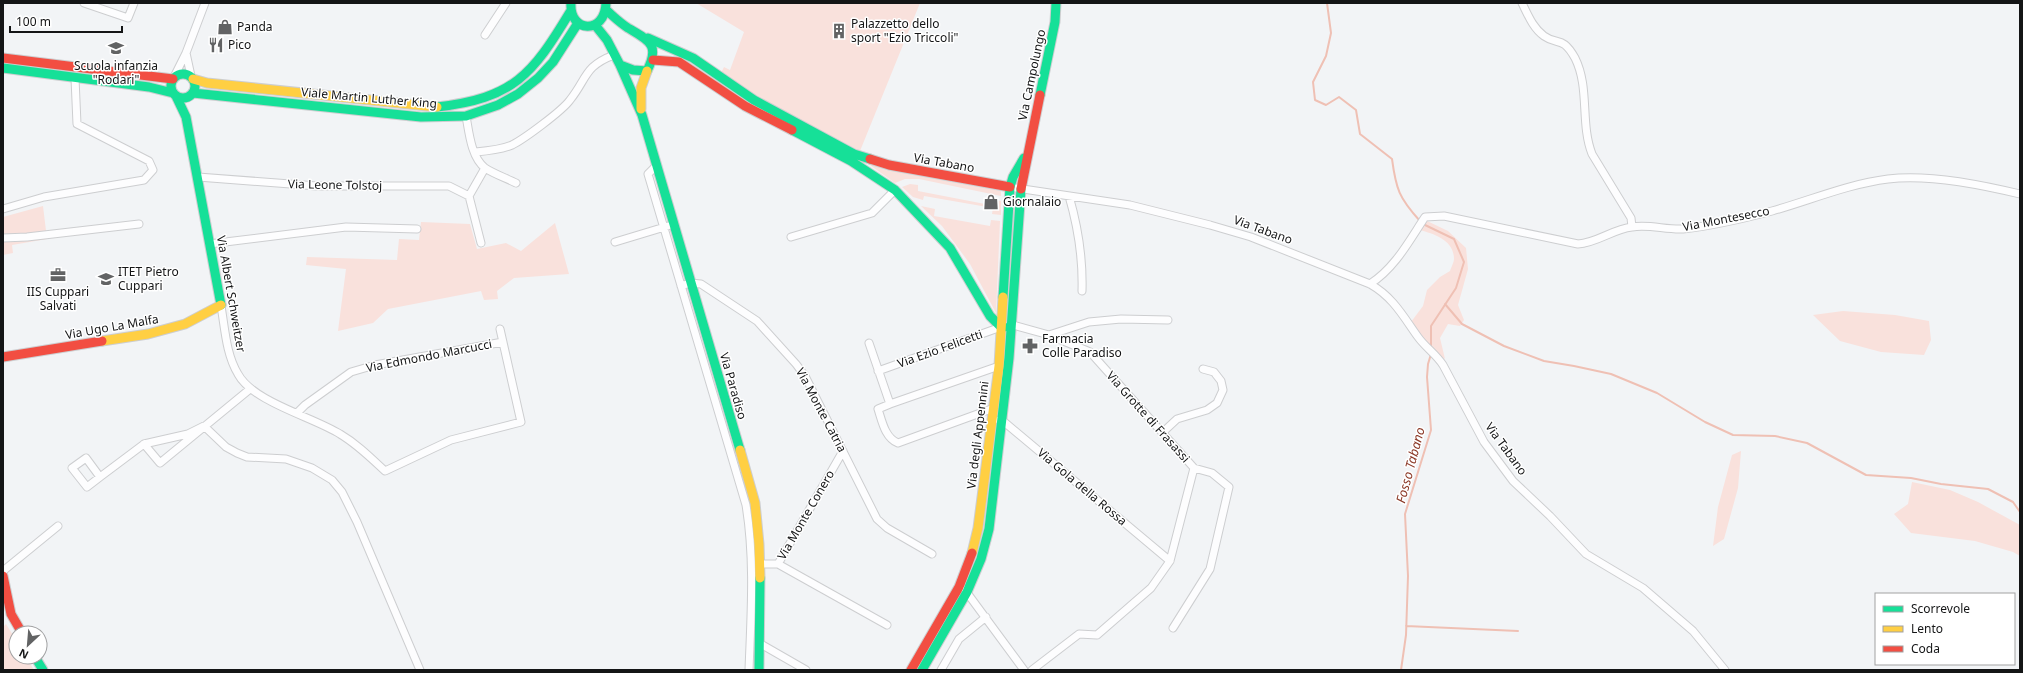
<svg xmlns="http://www.w3.org/2000/svg" width="2023" height="673" viewBox="0 0 2023 673" font-family="'Noto Sans',sans-serif">
<rect width="100%" height="100%" fill="#f2f4f6"/>
<path fill="#f9e1dc" d="M696,3H920L860,151L775,108L721,73L724,67L730,70L744,32Z
M867,163L886,170L1001,191V196L919,179H905L895,183Z
M910,184L918,185V191L985,204L987,199L1001,201V215L992,214L993,208L924,196L923,200L913,197L902,187Z
M43,206L47,239L12,245L13,253L3,255V217Z
M921,206L935,209L934,216L990,226L991,220L1000,221L996,313L970,264L942,226Z
M1425,220L1448,231L1466,248L1468,269L1458,305L1464,320L1460,326L1448,324L1440,338L1445,359C1430,349 1420,338 1411,322L1423,306L1427,290L1440,277L1450,271C1451,268 1454,262 1454,259C1454,240 1434,234 1420,230Z
M421,222L470,224L477,249L506,243L521,251L555,223L569,274L514,278L497,291L498,299L484,300L481,291L388,309L373,323L338,331L346,269L306,265L307,257L397,260L399,239L419,240Z
M1843,311L1895,315L1929,321L1931,340L1924,355L1881,352L1840,341L1813,315Z
M1741,451L1738,488L1724,539L1713,546L1718,507L1732,455Z
M1912,482L1950,490L1978,502L2020,525V556L2013,552L1975,541L1911,533L1894,514L1908,504Z
M6,624L16,640V657H26L34,670H3V627Z"/>
<g fill="none" stroke-linecap="round" stroke-linejoin="round">
<path stroke="#efc0b4" stroke-width="2" d="M1327,3L1331,33L1326,56L1313,82L1315,100L1326,105L1339,97L1356,110L1360,134L1392,159C1396,189 1399,198 1420,221
M1423,224L1454,239L1464,262L1456,288L1431,326V350
M1445,304L1462,324L1504,346L1544,361L1574,366L1611,374L1657,393L1705,422L1733,435L1775,436L1807,443L1866,475L1911,478L1941,484L1988,489L2013,502L2020,512
M1406,626L1518,631
M1401,670L1406,635L1408,576L1405,514L1431,430L1427,377L1428,364L1431,354"/>
<defs>
<path id="street" d="M84,3L128,18L134,3
M1522,3C1528,15 1533,28 1544,36C1558,46 1562,35 1575,58C1590,88 1580,123 1592,154L1631,218L1632,227
M485,35L506,3
M186,53L191,76
M174,77L186,53L205,3
M466,116C469,132 471,157 485,168C494,174 506,178 516,183
M475,152C487,151 500,150 512,145C524,139 562,111 570,100C587,79 584,66 614,55
M656,166L648,174L746,505C755,560 751,615 749,670
M198,177L317,186H449L469,196
M1016,188L1130,205L1210,225L1251,237L1370,284C1393,297 1403,316 1418,337C1425,347 1436,354 1443,365L1484,442L1513,481L1550,516L1586,554L1643,588L1693,631L1725,670
M1069,196C1078,227 1083,258 1082,291
M3,209L44,197L144,180L153,170L149,161L77,124L75,78
M791,237L872,213L895,190
M3,238L27,237L139,224
M615,242L668,226
M481,243L469,196L485,168
M209,244L346,227L417,229
M1370,284C1395,268 1409,241 1425,217L1444,216L1578,244C1597,243 1613,229 1632,227C1649,224 1666,230 1683,229C1710,226 1746,218 1772,211C1811,200 1848,184 1888,179C1926,174 1983,185 2020,194
M681,286L690,283L701,284L757,321L796,364L805,376L877,519L887,528L932,554
M221,306C225,329 226,354 238,374C253,402 313,417 340,434C357,444 370,457 385,471L451,440L521,422L500,329
M1013,325L1049,335L1089,322L1121,319L1168,320
M869,343L890,404L878,409C882,421 885,438 898,443L994,408
M878,371L1001,327
M890,404L999,366
M297,413L305,405L351,372L375,365L503,342
M999,420L1003,421L1170,561
M1162,433L1177,419L1207,410L1217,403L1223,390L1221,381L1214,372L1203,369
M144,444L188,434L204,426L226,447L237,453L247,457L286,459L312,468L332,480L342,492L357,522L420,670
M100,477L87,487L72,468L86,458L100,477L144,444L160,463L250,389
M761,564H778L843,451
M778,564L887,625
M3,571L58,526
M965,590L1024,670
M1173,628L1210,569L1229,487L1212,473L1194,468
M759,643L806,670
M941,670L959,639L986,617
M1032,670L1079,634L1097,635L1151,588L1170,561L1194,468L1090,352L1049,335"/>
<path id="fast" d="M571,3C569,33 605,35 606,3
M595,25L607,40L620,65L633,70L647,71C660,45 650,41 628,28C620,23 613,16 606,10
M648,38L693,58L754,100L854,154L870,159
M620,65L642,115L740,450
M3,68L149,87L173,93
M171 86a12 12 0 1 1 24 0a12 12 0 1 1-24 0Z
M193,93L421,117L466,116L498,105L518,94L538,78L553,62L578,23
M1040,95L1055,22L1056,3
M176,96L186,117L221,305
M437,107C514,98 532,75 570,12
M792,130L851,161L895,190L950,248L990,316L1001,327H1004
M1003,297L1010,187L1013,177L1024,158
M35,657L43,670
M759,670L760,578
M922,670L967,592L981,559L989,529L1009,358L1021,189"/>
<path id="slow" d="M193,79L207,83L437,107
M641,109V88L647,71
M102,341L148,334L185,324L221,305
M740,450L755,503L759,544L760,578
M972,553L978,528L999,366L1003,297"/>
<path id="jam" d="M3,58L173,79
M653,60L679,62L745,106L792,130
M870,159L889,165L1010,187
M1021,189L1040,95
M3,357L102,341
M3,576L11,614L22,633
M911,670L959,587L972,553"/>
</defs>
<use href="#street" stroke="#cdced0" stroke-width="9"/>
<use href="#fast" stroke="#cdced0" stroke-width="11"/>
<use href="#slow" stroke="#cdced0" stroke-width="11"/>
<use href="#jam" stroke="#cdced0" stroke-width="11"/>
<use href="#street" stroke="#fdfdfe" stroke-width="7"/>
<use href="#fast" stroke="#16e098" stroke-width="9"/>
<use href="#slow" stroke="#ffcf43" stroke-width="9"/>
<use href="#jam" stroke="#f24e42" stroke-width="9"/>
</g>
<defs>
<symbol id="shop-bare" viewBox="-9 -9 18 18"><path d="M-5-2.5h2.3a2.7 3.5 0 0 1 5.4 0H5L5.5 6h-11ZM-1.5-2.5h3a1.5 2.3 0 0 0-3 0Z" fill="#626364" stroke="#fff" stroke-width="2.5" paint-order="stroke"/></symbol>
<symbol id="building-bare" viewBox="-9 -9 18 18"><path d="M-4-6H4V6H1V3H-1V6H-4ZM-2.5-4.3h1.7v1.8h-1.7ZM.8-4.3h1.7v1.8H.8ZM-2.5-1h1.7V.8h-1.7ZM.8-1h1.7V.8H.8Z" fill="#626364" stroke="#fff" stroke-width="2.5" paint-order="stroke"/></symbol>
<symbol id="restaurant-bare" viewBox="-9 -9 18 18"><path d="M-5-6h1v4h1v-4h1v4h1v-4h1v5L-1.5 .5V6h-2V.5L-5-1ZM5-6V6H3V1.5H1.5Q1.5-4 5-6Z" fill="#626364" stroke="#fff" stroke-width="2.5" paint-order="stroke"/></symbol>
<symbol id="school-bare" viewBox="-9 -9 18 18"><path d="M0-5L7-2L0 1L-7-2ZM-4 1L0 2.5L4 1V4Q0 6-4 4Z" fill="#626364" stroke="#fff" stroke-width="2.5" paint-order="stroke"/></symbol>
<symbol id="office-bare" viewBox="-9 -9 18 18"><path d="M-6-3h4V-5.5h4V-3h4V5H-6ZM-1-4.5V-3h2v-1.5ZM-6 0V1H6V0Z" fill="#626364" stroke="#fff" stroke-width="2.5" paint-order="stroke"/></symbol>
<symbol id="pharmacy-bare" viewBox="-9 -9 18 18"><path d="M-2-6h4v4h4v4h-4v4h-4v-4h-4v-4h4Z" fill="#626364" stroke="#fff" stroke-width="2.5" paint-order="stroke"/></symbol>
</defs>
<g fill-rule="evenodd">
<use href="#shop-bare" x="214" y="16" width="22" height="22"/>
<use href="#building-bare" x="828" y="20" width="22" height="22"/>
<use href="#restaurant-bare" x="205" y="34" width="22" height="22"/>
<use href="#school-bare" x="105" y="37" width="22" height="22"/>
<use href="#shop-bare" x="980" y="191" width="22" height="22"/>
<use href="#office-bare" x="47" y="264" width="22" height="22"/>
<use href="#school-bare" x="95" y="268" width="22" height="22"/>
<use href="#pharmacy-bare" x="1019" y="335" width="22" height="22"/>
</g>
<g text-anchor="middle" stroke-width="3" stroke-linejoin="round" paint-order="stroke">
<g font-size="12" fill="#141516" stroke="#fff" text-anchor="start">
<text x="851" y="28">Palazzetto dello<tspan x="851" dy="14">sport "Ezio Triccoli"</tspan></text>
<text x="237" y="31">Panda</text>
<text x="228" y="49">Pico</text>
<text x="116" y="70" text-anchor="middle">Scuola infanzia<tspan x="116" dy="14">"Rodari"</tspan></text>
<text x="1003" y="206">Giornalaio</text>
<text x="118" y="276">ITET Pietro<tspan x="118" dy="14">Cuppari</tspan></text>
<text x="58" y="296" text-anchor="middle">IIS Cuppari<tspan x="58" dy="14">Salvati</tspan></text>
<text x="1042" y="343">Farmacia<tspan x="1042" dy="14">Colle Paradiso</tspan></text>
</g>
<g font-size="12" fill="#141516" stroke="#fff">
<text transform="translate(1032 75) rotate(-78)" y="4">Via Campolungo</text>
<text transform="translate(369 98) rotate(5)" y="4">Viale Martin Luther King</text>
<text transform="translate(944 163) rotate(10)" y="4">Via Tabano</text>
<text transform="translate(335 185) rotate(1)" y="4">Via Leone Tolstoj</text>
<text transform="translate(1726 219) rotate(-11)" y="4">Via Montesecco</text>
<text transform="translate(1263 230) rotate(20)" y="4">Via Tabano</text>
<text transform="translate(231 294) rotate(80)" y="4">Via Albert Schweitzer</text>
<text transform="translate(112 327) rotate(-10)" y="4">Via Ugo La Malfa</text>
<text transform="translate(940 349) rotate(-20)" y="4">Via Ezio Felicetti</text>
<text transform="translate(429 356) rotate(-11)" y="4">Via Edmondo Marcucci</text>
<text transform="translate(733 386) rotate(74)" y="4">Via Paradiso</text>
<text transform="translate(821 410) rotate(62)" y="4">Via Monte Catria</text>
<text transform="translate(1148 417) rotate(48)" y="4">Via Grotte di Frasassi</text>
<text transform="translate(978 435) rotate(-83)" y="4">Via degli Appennini</text>
<text transform="translate(1506 449) rotate(54)" y="4">Via Tabano</text>
<text transform="translate(1082 487) rotate(40)" y="4">Via Gola della Rossa</text>
<text transform="translate(806 515) rotate(-60)" y="4">Via Monte Conero</text>
</g>
<g font-size="13" font-style="italic" fill="#8c3a28" stroke="#fff">
<text transform="translate(1410 465) rotate(-75)" y="5">Fosso Tabano</text>
</g>
</g>
<rect width="2023" height="673" fill="none" stroke="#141516" stroke-width="8"/>
<rect x="1875" y="593" width="140" height="72" fill="#ffffff" stroke="#a1a1a2"/>
<rect x="1883" y="606" width="20" height="6" fill="#16e098" stroke="#a1a1a2"/>
<text x="1911" y="613" font-size="12" fill="#141516">Scorrevole</text>
<rect x="1883" y="626" width="20" height="6" fill="#ffcf43" stroke="#a1a1a2"/>
<text x="1911" y="633" font-size="12" fill="#141516">Lento</text>
<rect x="1883" y="646" width="20" height="6" fill="#f24e42" stroke="#a1a1a2"/>
<text x="1911" y="653" font-size="12" fill="#141516">Coda</text>
<g transform="translate(28 645) rotate(206)"><circle r="19" fill="#ffffff" stroke="#a1a1a2"/>
<path d="M0-3L7 15L0 10L-7 15Z" fill="#626364"/>
<text y="-6" font-size="11" font-weight="bold" text-anchor="middle" fill="#141516">N</text>
</g>
<path d="M10 26v6h112v-6" fill="none" stroke="#141516" stroke-width="2"/>
<text x="16" y="26" font-size="12" fill="#141516" stroke="#ffffff" stroke-width="3" paint-order="stroke">100 m</text>
</svg>
